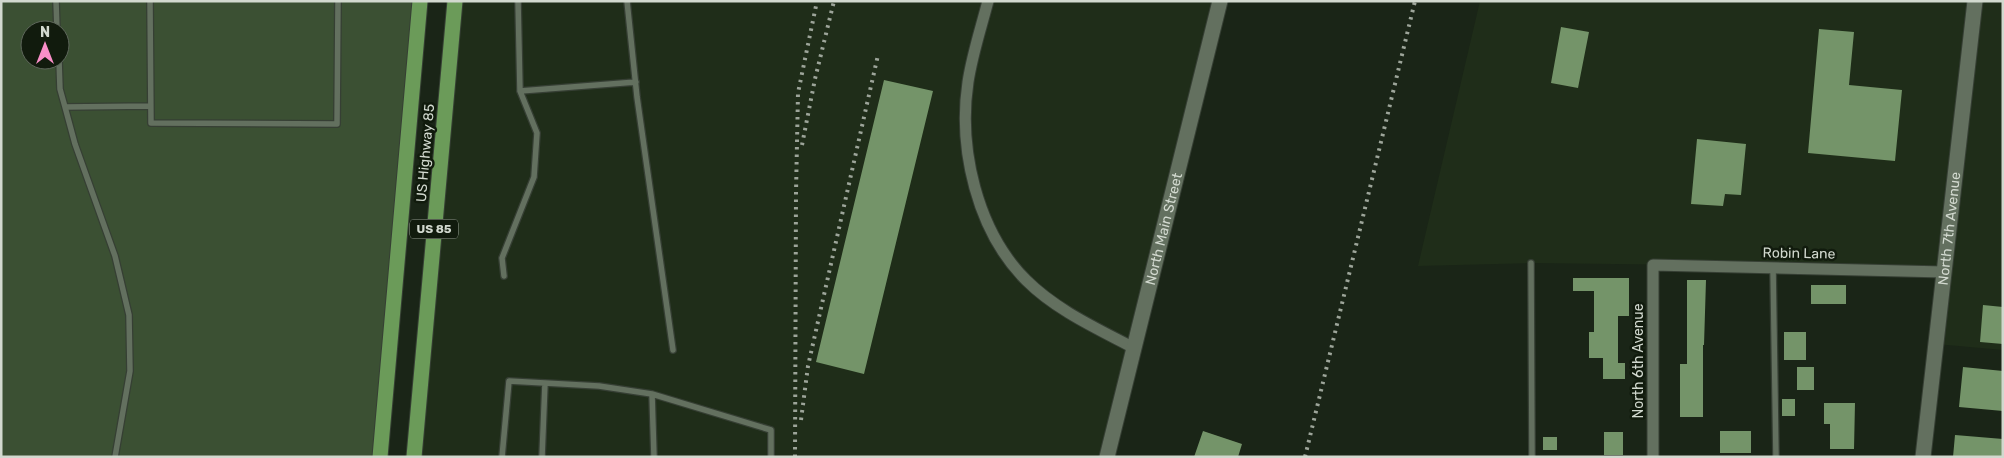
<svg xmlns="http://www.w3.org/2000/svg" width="2004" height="458" viewBox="0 0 2004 458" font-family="Rubik,sans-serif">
<rect width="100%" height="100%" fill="#1a2517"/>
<path fill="#1f2d19" d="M455,1H1220L1107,457H414Z
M1480,1H2003V350L1936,344L1944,268L1531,263L1418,266Z"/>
<path fill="#3b5033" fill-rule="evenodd" d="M1,1H420L380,457H1ZM30,30H60V60H30Z"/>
<path fill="#749469" d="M1561,27L1589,32L1578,88L1551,83Z
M1819,29L1854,32L1849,85L1902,90L1895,161L1808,153Z
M884,80L933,91L864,374L816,362Z
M1697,139L1746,144L1741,195L1725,194L1723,206L1691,204Z
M1573,278H1629V316H1618V363H1625V379H1603V358H1589V332H1594V291H1573Z
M1687,280H1706L1704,345H1703V417H1680V364H1687Z
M1811,285H1846V304H1811Z
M1983,305L2003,307V344L1980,342Z
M1784,332H1806V360H1784Z
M1797,367H1814V390H1797Z
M1963,367L2003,371V411L1959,407Z
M1782,399H1795V416H1782Z
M1824,403H1855L1854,449H1830V424H1824Z
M1203,431L1242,444L1238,457H1194Z
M1720,431H1751V453H1720Z
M1604,432H1623V455H1604Z
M1955,435L2003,439V457H1953Z
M1543,437H1557V450H1543Z"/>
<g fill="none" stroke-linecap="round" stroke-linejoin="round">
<defs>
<path id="lane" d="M56,1L57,30
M150,1L151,123L337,124L338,1
M518,1L520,91L636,82
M627,1L637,97L673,350
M59,60L60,89L65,107L75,144L115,256L129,315L130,371L115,457
M65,107L150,106
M1531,263L1532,457
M1773,267L1776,457
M504,276L502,258L534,177L537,133L520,91
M652,394L771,430V457
M502,457L509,381L599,386L652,394L654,457
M542,457L545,383"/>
<path id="street" d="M988,1C981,28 972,55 968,82C958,149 977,231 1026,280C1056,310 1096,328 1134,348
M1653,457V265L1944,272"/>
<g id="secondary">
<path id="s1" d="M1107,457L1220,1"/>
<path id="s2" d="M1923,457L1975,1"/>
</g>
<path id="highway" d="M380,457L420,1
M414,457L455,1"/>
</defs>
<use href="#lane" stroke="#363f34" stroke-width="8"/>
<use href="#street" stroke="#363f34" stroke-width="13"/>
<use href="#secondary" stroke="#363f34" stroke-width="17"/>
<use href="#highway" stroke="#363f34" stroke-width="17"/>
<use href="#lane" stroke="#63705f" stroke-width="5.5"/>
<use href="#street" stroke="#63705f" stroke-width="11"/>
<use href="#secondary" stroke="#63705f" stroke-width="15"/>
<use href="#highway" stroke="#6b9b59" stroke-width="15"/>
<path stroke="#9da59a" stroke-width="4" stroke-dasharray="2.5 5" stroke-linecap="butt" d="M802,145L815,79L834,1
M801,420L808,366L878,55
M795,457L796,193L798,93L817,1
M1305,457L1415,1"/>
</g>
<g text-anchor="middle" stroke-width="5" stroke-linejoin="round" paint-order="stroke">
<rect fill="#111b0d" stroke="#98a095" stroke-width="1" x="410" y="219.5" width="48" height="19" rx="4"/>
<g font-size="12" font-weight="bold" fill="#d2d9cf">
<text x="434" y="233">US 85</text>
</g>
<g font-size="14" fill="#d2d9cf" stroke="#111b0d">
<text transform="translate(425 153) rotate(-85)" y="5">US Highway 85</text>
<text dy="5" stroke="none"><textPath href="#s1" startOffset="235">North Main Street</textPath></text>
<text dy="5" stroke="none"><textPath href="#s2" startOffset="230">North 7th Avenue</textPath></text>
<text transform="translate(1799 253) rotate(1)" y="5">Robin Lane</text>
<text transform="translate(1638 361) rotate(-90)" y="5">North 6th Avenue</text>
</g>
</g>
<rect width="2004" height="458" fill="none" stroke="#d2d9cf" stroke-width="5"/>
<g transform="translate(45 45)"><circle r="24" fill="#111b0d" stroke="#5e675b"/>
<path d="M0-4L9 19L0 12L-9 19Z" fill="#f98fc8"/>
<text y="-8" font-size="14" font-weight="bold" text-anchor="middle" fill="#d2d9cf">N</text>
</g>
</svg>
